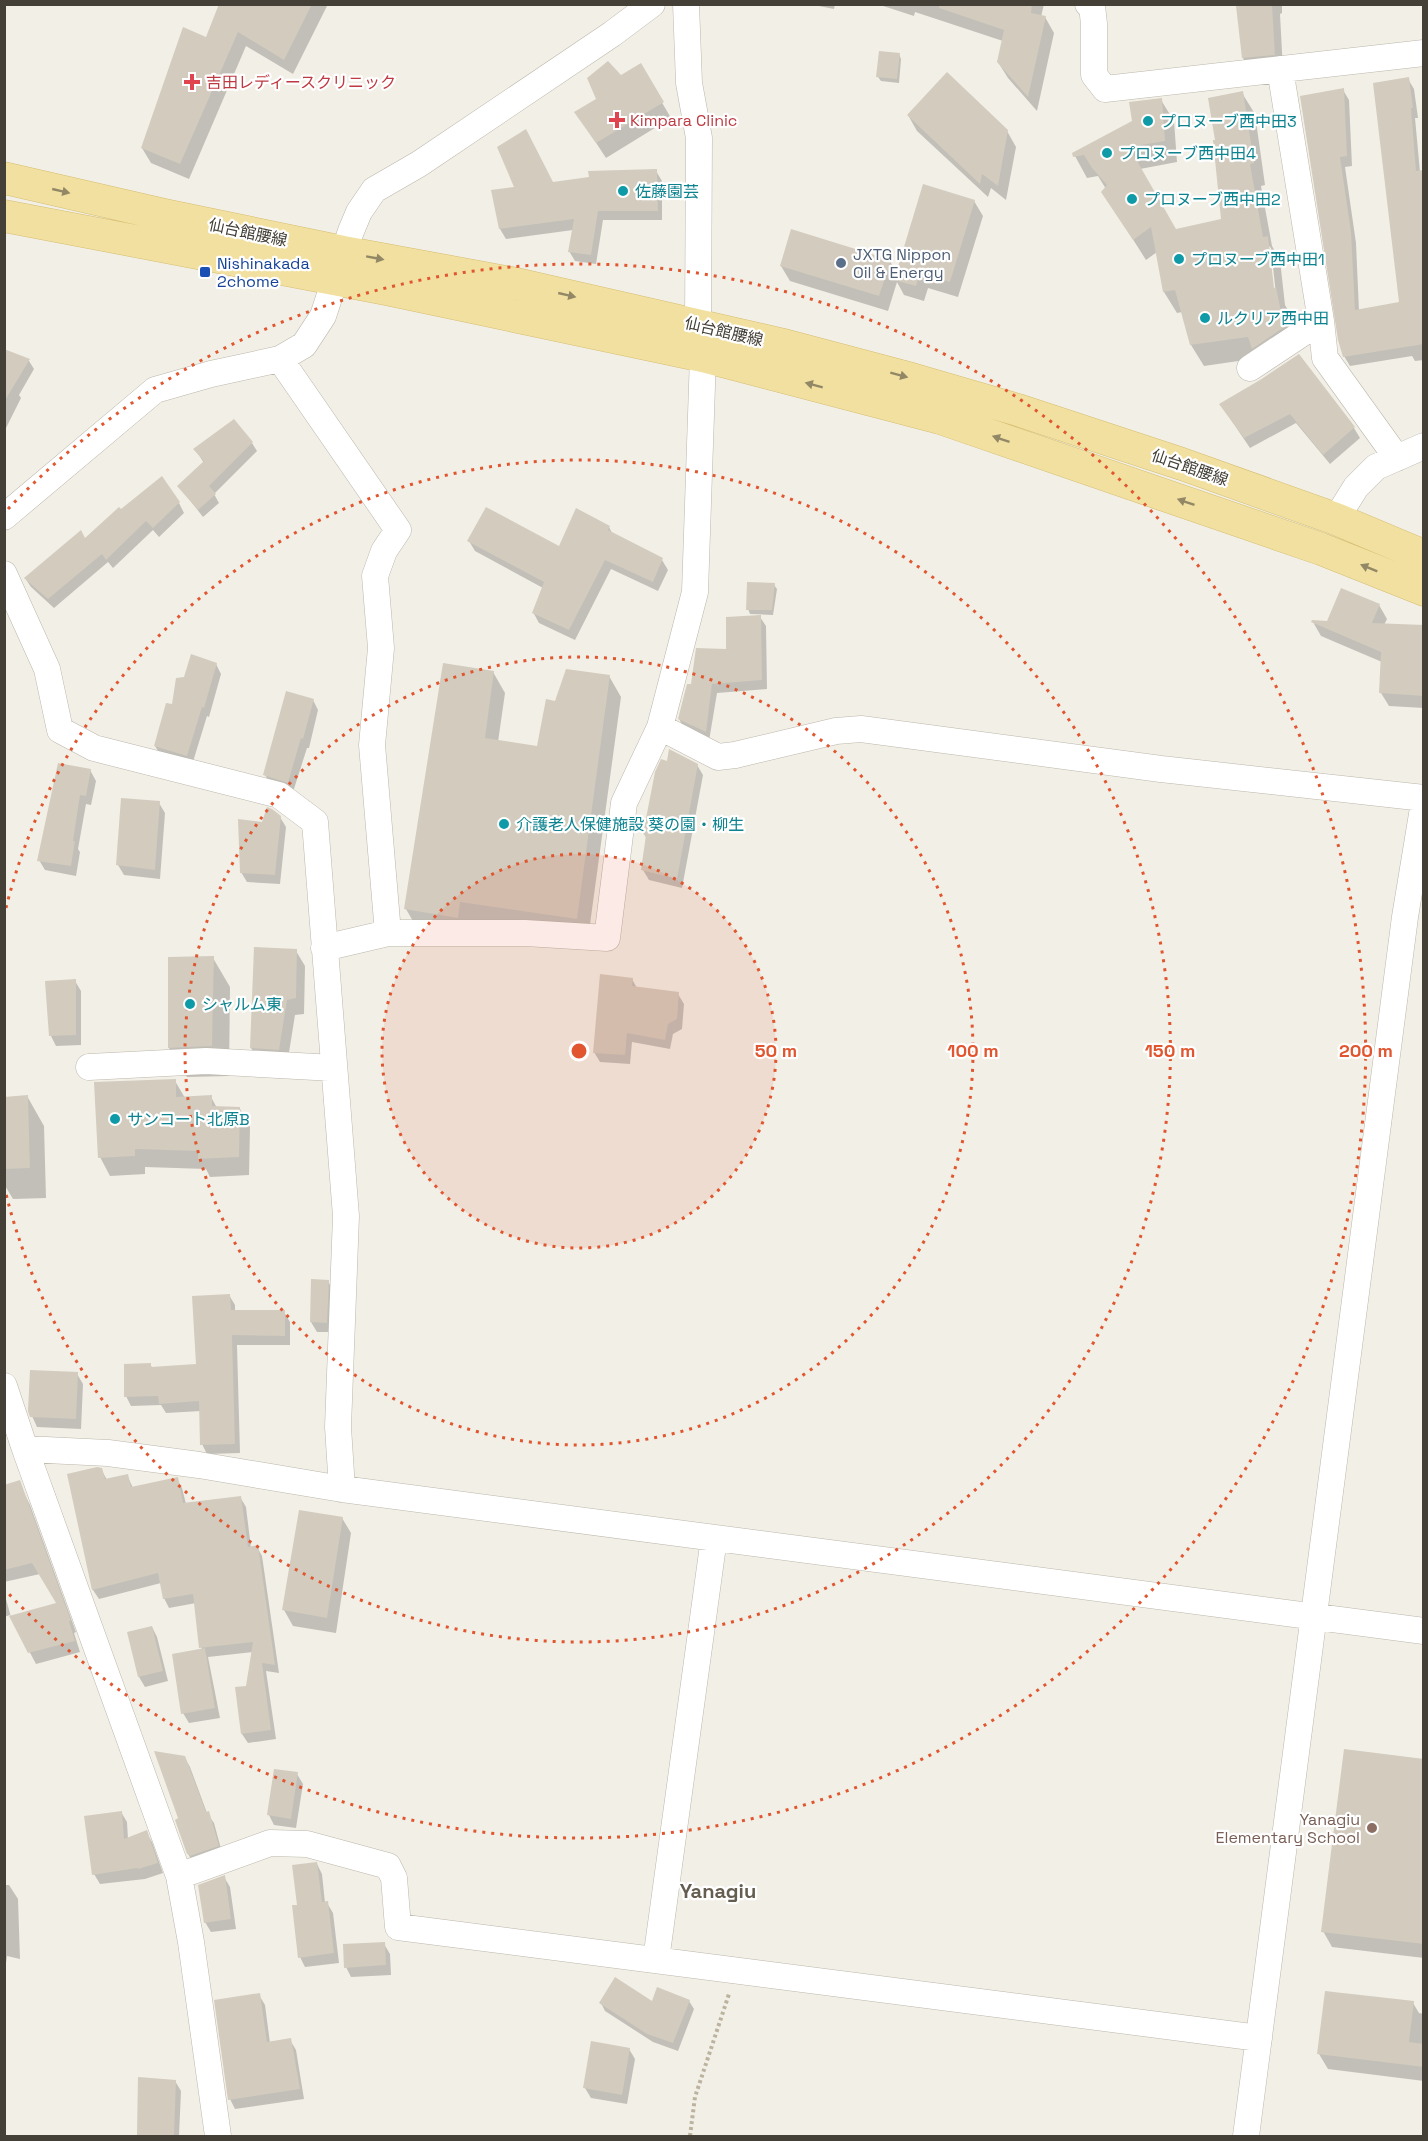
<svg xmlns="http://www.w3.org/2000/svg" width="1428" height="2141" viewBox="0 0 1428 2141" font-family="'Space Grotesk','Noto Sans JP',sans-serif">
<rect width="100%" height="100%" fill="#f2efe7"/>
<path fill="#0003" fill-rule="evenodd" d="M221,4H328L293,74L246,46L189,179L151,163L142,148L207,39Z
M809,4H835L834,9Z
M877,4H1044L1041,17H1045L1054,33L1037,111L1008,78L998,62L1003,41L915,12L914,16Z
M1237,4H1282V13L1280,14L1283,70L1252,74L1243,58Z
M899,54L901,59L899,83L881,81L878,77Z
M640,65L671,118L606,158L576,112L598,99Z
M1408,79L1414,89L1418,118H1415L1420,172L1424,171V360L1415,361L1412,356L1350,366L1344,356L1301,97L1343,90L1349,100L1352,166L1345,167L1356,243L1359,311L1401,303Z
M1242,93L1255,114L1265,185L1261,186L1272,246L1280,260L1285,305L1288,310L1296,349L1259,358L1204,366L1191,345L1182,312L1177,313L1164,292L1157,252L1146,260L1103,192L1106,189L1098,176L1087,178L1075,156L1133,121L1161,100L1174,121L1177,162L1140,169L1175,231L1223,220ZM1267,244L1271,248L1276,295H1273Z
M908,115L1007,131L1016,147L1006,200L991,188L988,197L917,131Z
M656,171L662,181V220H603L596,264L575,261L569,251L573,230L506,239L500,229L493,191Z
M974,201L983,216L958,297L928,288L924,301L904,295L897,282L888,311L790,281L781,266L890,261L897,274Z
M4,355L29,361L34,369L19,395L21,398L4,432Z
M1261,381L1354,428L1360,438L1330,464L1296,423L1250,448L1221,405Z
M252,443L257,451L214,494L219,503L203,517L179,486L204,463L195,449Z
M179,503L184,513L159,537L153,530L113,568L108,562L54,608L31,587L25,578L85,540L120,511Z
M609,527L613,535L662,560L668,570L658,591L611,569L575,640L539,623L533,612L543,588L475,551L469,541L560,548Z
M774,585L777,589L773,615L750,614L748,609Z
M1379,605L1387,619L1384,625L1424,627V708L1389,706L1381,693L1382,662L1321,636L1313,622H1328Z
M760,617L766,626L767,689L717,693L709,741L685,729L679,719L692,686Z
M216,664L221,674L209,717L207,716L192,765L161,756L155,746L185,679Z
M493,672L505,693L498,742L538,747L556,703L609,676L621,697L588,939L418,930L406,909Z
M313,700L318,710L309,748H307L293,792L271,785L265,775Z
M697,765L703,775L682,888L649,880L643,870L647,839L644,834Z
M90,770L96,781L91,805L86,804L78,849L80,852L76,876L45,870L39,860Z
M159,803L165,813L160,879L124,875L118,865Z
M280,817L286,827L280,884L247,882L241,872Z
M296,951L305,966L304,1014L295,1015L287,1065L260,1063L251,1048Z
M213,958L230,987L229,1076L187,1077L169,1048Z
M632,979L637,988L678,994L684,1004L682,1029L673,1034L670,1049L632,1042L630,1064L600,1062L594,1052Z
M75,981L81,991V1045L56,1046L51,1036Z
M175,1081L185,1098L211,1097L217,1108L240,1109L250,1127L249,1175L210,1177L206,1169L145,1167V1174L110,1176L100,1157Z
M27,1096L44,1126L46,1198L13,1199L4,1184V1099Z
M328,1281L333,1291L332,1332H317L311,1322Z
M229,1295L235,1305V1312H284L290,1322V1345H237L240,1453L207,1454L202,1444L201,1411L166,1413L161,1405L131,1406L126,1396L150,1364L153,1369L197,1366Z
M77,1374L83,1384L81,1429L37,1427L32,1416Z
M101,1469L107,1480L127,1475L133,1488L177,1479L182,1488L186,1504L240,1497L246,1507L251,1548L257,1547L262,1556L279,1673L266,1671L276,1739L248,1743L242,1734L236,1689L247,1687L253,1652L208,1657L220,1718L189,1723L183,1713L202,1651L196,1603L169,1608L164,1598L161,1583L99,1599L93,1590L69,1475Z
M4,1487L26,1497L30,1505L76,1632L74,1633L80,1652L36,1664L10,1615L4,1617V1592L11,1617L58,1604L40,1574L4,1582Z
M342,1518L351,1533L336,1633L293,1626L284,1610Z
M152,1627L157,1637L168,1681L145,1687L139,1677Z
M184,1757L190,1767L207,1813L214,1823L223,1856L194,1864L188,1854L180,1819Z
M1424,1760V1958L1332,1947L1323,1931Z
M297,1774L303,1784L296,1828L274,1825L269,1815Z
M121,1812L127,1822L128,1839L146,1832L152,1842L163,1873L145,1879L100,1884L94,1874Z
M317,1864L322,1874L325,1903H327L333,1913L339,1963L305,1967L300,1957L299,1906Z
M224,1877L230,1887L236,1929L211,1932L205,1922Z
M4,1885H9L18,1899L20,1959L7,1956L4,1978Z
M384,1944L390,1954L391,1975L351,1977L346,1967Z
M259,1995L265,2005L270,2043L290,2040L296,2050L304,2099L235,2109L230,2099Z
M689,2001L694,2009L678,2051L653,2042L605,2011L601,2003Z
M1413,2003L1419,2013L1424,2014V2081L1328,2069L1319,2054Z
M629,2049L635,2059L627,2104L591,2098L585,2088Z
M140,2078L175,2081L181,2091L179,2136H139Z"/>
<path fill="#d2cbbe" d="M219,4H312L284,60L238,32L180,164L141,148L183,27L206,37Z
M940,4H1032L1031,13L1046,16L1028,97L997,62L1004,30L939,8Z
M1272,4L1275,55L1242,58L1236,6Z
M879,51L900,53L897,79L876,77Z
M608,61L621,75L641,63L664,102L596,143L574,112L596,99L587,78Z
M947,72L1008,130L998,186L982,174L980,184L907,115Z
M1409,77L1413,108H1411L1416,171L1424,170V344L1343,357L1338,340L1300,96L1344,88L1347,156L1340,157L1351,232L1355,310L1399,302L1373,83Z
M1243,91L1254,163L1250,164L1263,237L1268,236L1274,288L1276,287L1284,327L1252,349L1248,337L1190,345L1175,290L1163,292L1151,227L1133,240L1101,192L1107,185L1092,168L1084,155L1073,157L1072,153L1132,121L1129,102L1162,98L1165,141L1129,147L1176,229L1221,219L1213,140H1215L1208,98Z
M526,129L553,182L589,177L588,171L657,169L658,211H598L591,255L568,252L574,219L499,229L491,190L514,187L497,147Z
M923,184L975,200L950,282L920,273L916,286L894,280Z
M791,229L891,260L879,296L780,266Z
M4,349L30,359L4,402Z
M1299,354L1355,427L1323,455L1290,414L1244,438L1219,404L1260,380Z
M234,419L253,442L209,486L216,494L198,510L177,486L204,461L193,449Z
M162,476L180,502L153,528L146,521L106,560L102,554L48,599L24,578L81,530L85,538L119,507L121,509Z
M486,507L559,546L576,508L610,526L608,530L663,558L653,582L605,560L569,630L532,613L544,582L467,541Z
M747,582L775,583L772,610H746Z
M1341,588L1380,604L1372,623L1424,625V696L1379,693L1381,652L1311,622L1312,620L1327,621Z
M761,615L762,680L712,684L706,732L678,719L687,684H691L696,648L726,649V617Z
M191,654L217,663L204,708L202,707L187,756L154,746L166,703L172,704L176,678L184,677Z
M443,663L494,671L485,738L537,746L546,699L555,701L566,669L610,675L577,919L460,902L458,918L404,909Z
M286,691L314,699L303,739L301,738L288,783L263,775Z
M669,749L698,764L677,879L641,870L646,835L643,834L655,772L661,759L667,761Z
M58,763L91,769L86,796L80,795L73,841H75L71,866L37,861Z
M121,798L160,801L155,870L116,865Z
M267,807L272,809L281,816L275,875L240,873L238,819L262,822Z
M254,947L297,949L296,998L287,1000L279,1050L250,1048Z
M214,956L212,1046L168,1048V957Z
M600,974L633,978L632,986L679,992L677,1019L668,1024L665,1040L627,1033L625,1055L593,1053Z
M76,979V1035L49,1036L45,981Z
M176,1079V1097L212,1095V1106L240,1107L239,1157L198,1159V1151L135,1149V1156L98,1158L94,1082Z
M28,1095L30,1168L4,1169V1097Z
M311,1279L329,1280L327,1323L310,1322Z
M230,1294L231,1310H285V1336L232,1335L235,1444L200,1445L199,1401L159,1404L158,1396L124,1397V1364L151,1363V1367L196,1364L192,1296Z
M30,1370L78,1372L76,1419L30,1417L28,1411Z
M97,1467L102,1468L105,1479L128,1474L131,1487L178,1477L183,1503L241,1496L248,1547L258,1545L275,1665L262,1663L271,1730L241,1734L235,1687L246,1686L253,1642L199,1648L193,1594L163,1599L158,1573L92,1590L67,1474Z
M20,1480L71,1621H69L75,1641L28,1653L9,1616L56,1603L32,1563L4,1570V1485Z
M299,1510L343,1517L327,1618L282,1610Z
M152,1626L163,1671L138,1677L127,1632Z
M205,1648L215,1708L181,1714L172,1654Z
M1344,1749L1424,1759V1944L1321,1932Z
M154,1751L185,1756L206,1812L209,1811L219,1846L190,1856L189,1854H187L175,1820L178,1818Z
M274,1769L298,1772L291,1819L267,1815Z
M122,1811L124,1839L147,1830L158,1863L138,1869L137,1868L92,1875L84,1816Z
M317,1862L322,1902L328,1901L334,1953L298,1958L292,1905H297L292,1865Z
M225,1875L231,1919L204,1923L198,1885Z
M385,1942L386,1965L344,1968L343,1944Z
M615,1977L652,2001L657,1987L690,2000L673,2043L647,2034L599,2003Z
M1325,1991L1414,2001L1409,2042L1424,2044V2067L1317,2054Z
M260,1993L267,2042L291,2038L300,2089L228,2100L214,2000Z
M591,2041L630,2048L622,2095L583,2088Z
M138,2077L176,2080L174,2136L137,2135Z"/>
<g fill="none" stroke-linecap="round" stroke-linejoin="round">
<defs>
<path id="minor" d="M686,4L689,83L699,138L698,325
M1088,4L1092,6L1094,24V75L1105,89L1424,53
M1280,69L1321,321L1325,358L1397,458
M280,359L398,530L384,551L375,576L381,648L372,745L388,933
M1250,368L1321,321
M4,517L155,390L211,374L280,359L304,345L323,316L351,231L359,212L374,190L419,164L612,34L652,4
M1336,519L1356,487L1376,467L1424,446
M4,574L47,669L60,730L94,748L279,795L315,822L346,1216L338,1427L342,1489
M660,727L695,592L703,356
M324,948L388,933H525L607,938L624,803L660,727L718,757L735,755L836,731L861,729L1161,769L1424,798
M89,1067L206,1061L334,1068
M4,1386L25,1449L179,1876L191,1942L218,2136
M25,1449L108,1453L199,1465L342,1489L1424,1631
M179,1876L270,1843L307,1844L388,1866L394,1878L398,1927L1259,2038
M656,1960L714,1538
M1246,2136L1405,917L1424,802"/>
<path id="major" d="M4,178L165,215L343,252L517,284L780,344L912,379L1018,410L1182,464L1336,519L1424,556
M4,216L386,289L703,356L940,418L1321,549L1424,590"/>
</defs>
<use href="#minor" stroke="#bcb7ab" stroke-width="27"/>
<use href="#major" stroke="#d5be71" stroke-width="33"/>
<path stroke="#bcb39e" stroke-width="4" stroke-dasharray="3 3" stroke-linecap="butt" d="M690,2136L695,2097L729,1994"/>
<use href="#minor" stroke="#fff" stroke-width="26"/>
<use href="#major" stroke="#f2e0a0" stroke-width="32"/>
</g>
<defs><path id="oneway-solid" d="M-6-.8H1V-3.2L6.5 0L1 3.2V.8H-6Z" transform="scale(1.5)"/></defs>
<g fill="#928866">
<use href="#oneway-solid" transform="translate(61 191) rotate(13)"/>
<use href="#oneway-solid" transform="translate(375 258) rotate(10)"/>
<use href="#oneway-solid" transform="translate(567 295) rotate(13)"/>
<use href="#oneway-solid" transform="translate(899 375) rotate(15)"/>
<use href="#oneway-solid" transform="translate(814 385) rotate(-165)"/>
<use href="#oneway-solid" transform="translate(1001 439) rotate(-161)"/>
<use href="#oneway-solid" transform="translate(1186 502) rotate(-161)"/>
<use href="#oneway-solid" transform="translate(1369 568) rotate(-158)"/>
</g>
<circle cx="579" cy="1051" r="197" fill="#e1562f" fill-opacity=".12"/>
<g fill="none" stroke="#e1562f" stroke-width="3" stroke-dasharray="3 6">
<circle cx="579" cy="1051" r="197"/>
<circle cx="579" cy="1051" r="394"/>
<path d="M6 908A591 591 0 1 1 6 1194"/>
<path d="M8 509A787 787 0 1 1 8 1593"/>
</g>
<g fill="#e0444e" stroke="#fff" stroke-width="2">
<path d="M189 73h6v6h6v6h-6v6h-6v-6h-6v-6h6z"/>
<path d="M614 111h6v6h6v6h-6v6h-6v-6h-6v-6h6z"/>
</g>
<g fill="#0f9aa8" stroke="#fff" stroke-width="2">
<circle cx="1148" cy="121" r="6"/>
<circle cx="1107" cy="153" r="6"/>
<circle cx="623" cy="191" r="6"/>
<circle cx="1132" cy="199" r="6"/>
<circle cx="1179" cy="259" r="6"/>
<circle cx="1205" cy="318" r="6"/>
<circle cx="504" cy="824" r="6"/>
<circle cx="190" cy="1004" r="6"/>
<circle cx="115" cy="1119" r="6"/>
</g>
<circle fill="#5c6f8a" stroke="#fff" stroke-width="2" cx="841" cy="263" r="6"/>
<rect fill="#1a4fb4" stroke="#fff" stroke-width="2" x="199" y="266" width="12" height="12" rx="3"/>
<circle fill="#8d6e63" stroke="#fff" stroke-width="2" cx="1372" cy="1828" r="6"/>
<g text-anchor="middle" stroke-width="4.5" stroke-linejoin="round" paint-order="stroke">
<g font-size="16" fill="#be3a42" stroke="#fff" text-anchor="start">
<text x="206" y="88">吉田レディースクリニック</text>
<text x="630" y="126">Kimpara Clinic</text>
</g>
<g font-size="16" fill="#0d838f" stroke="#fff" text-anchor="start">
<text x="1160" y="127">プロヌーブ西中田3</text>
<text x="1119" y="159">プロヌーブ西中田4</text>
<text x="635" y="197">佐藤園芸</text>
<text x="1144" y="205">プロヌーブ西中田2</text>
<text x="1191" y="265">プロヌーブ西中田1</text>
<text x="1217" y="324">ルクリア西中田</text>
<text x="516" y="830">介護老人保健施設 葵の園・柳生</text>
<text x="202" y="1010">シャルム東</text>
<text x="127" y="1125">サンコート北原B</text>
</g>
<g font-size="16" fill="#444037" stroke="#fff">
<text transform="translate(248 232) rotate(12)" y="6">仙台館腰線</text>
<text transform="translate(724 331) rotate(13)" y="6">仙台館腰線</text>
<text transform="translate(1190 467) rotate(19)" y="6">仙台館腰線</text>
</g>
<g font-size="16" fill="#4e5e75" stroke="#fff" text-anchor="start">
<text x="853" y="260">JXTG Nippon<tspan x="853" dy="18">Oil &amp; Energy</tspan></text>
</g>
<g font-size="16" fill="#164399" stroke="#fff" text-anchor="start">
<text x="217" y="269">Nishinakada<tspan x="217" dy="18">2chome</tspan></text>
</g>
<g font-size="16" fill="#785e54" stroke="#fff" text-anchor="end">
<text x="1360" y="1825">Yanagiu<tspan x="1360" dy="18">Elementary School</tspan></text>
</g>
<g font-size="20" font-weight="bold" fill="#655e50" stroke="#fff">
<text x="718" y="1898">Yanagiu</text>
</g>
</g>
<circle cx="579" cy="1051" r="9" fill="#e1562f" stroke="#fff" stroke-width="3"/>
<g font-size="18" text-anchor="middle" font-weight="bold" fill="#e1562f" stroke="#fff" stroke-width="4.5" stroke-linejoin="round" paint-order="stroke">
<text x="776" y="1057">50 m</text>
<text x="973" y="1057">100 m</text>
<text x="1170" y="1057">150 m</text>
<text x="1366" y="1057">200 m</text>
</g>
<rect width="1428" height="2141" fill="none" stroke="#444037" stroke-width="12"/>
</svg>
